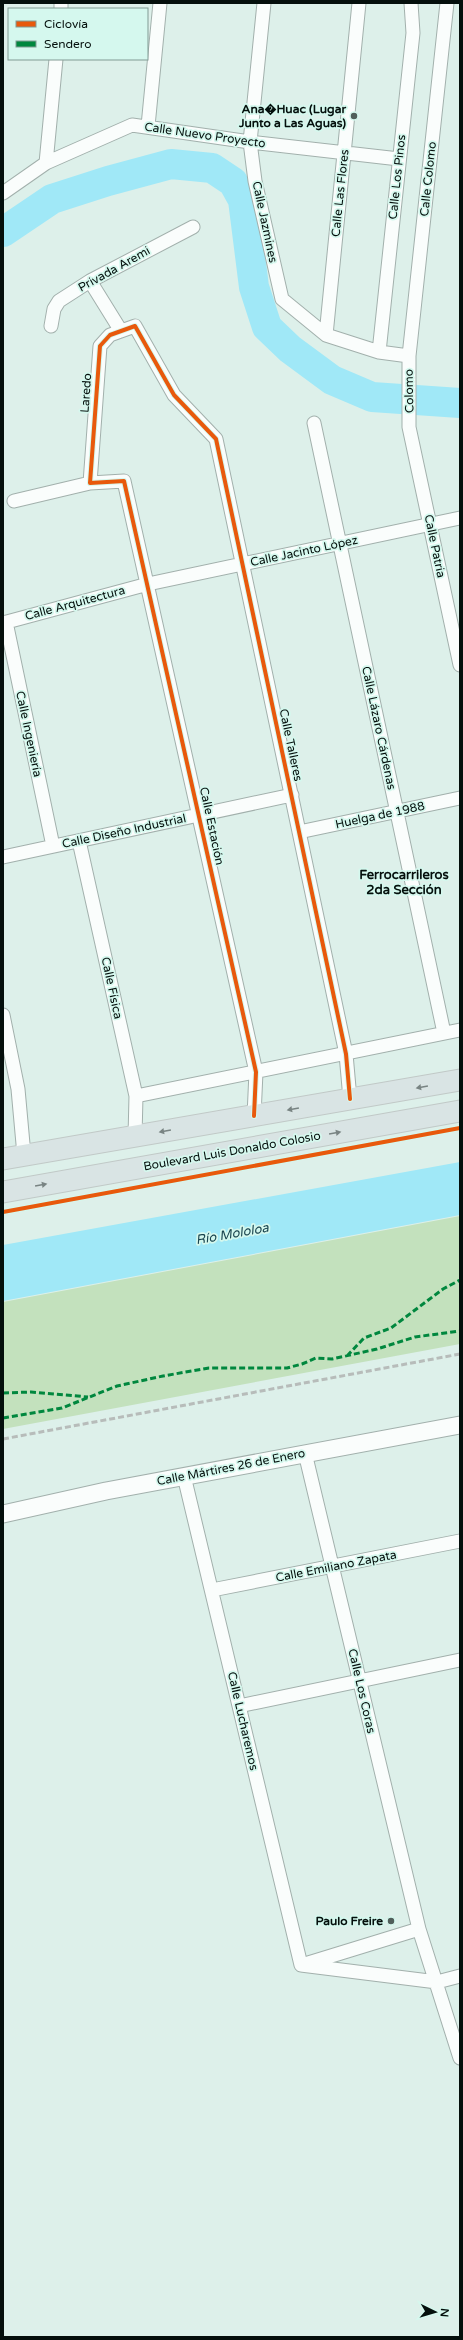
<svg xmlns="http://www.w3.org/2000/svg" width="463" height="2340" viewBox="0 0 463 2340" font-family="'Varela Round',sans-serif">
<rect width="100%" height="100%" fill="#ddf0ea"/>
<path fill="#c3e1bd" d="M460,1216V1344L3,1429V1302Z"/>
<path fill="#a0e8f7" d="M460,1162V1215L3,1301V1245Z"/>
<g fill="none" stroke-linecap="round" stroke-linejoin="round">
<path stroke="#a0e8f7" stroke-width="30" d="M3,232L52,199L108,181L171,164L212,168L233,182L243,200L254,287L267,327L290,349L332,380L372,397L460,403"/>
<defs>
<path id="minor" d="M264,3L250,142L255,181L282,299L326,335L379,352L409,356
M447,3L409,356V427L460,665
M61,9V3
M148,126L160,3
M46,163L56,59
M3,193L46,163L132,125L250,142L399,159
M90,281L121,331
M51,326L54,309L59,301L90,281L193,227
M326,335L359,3
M379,352L413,33L411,3
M314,423L444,1033
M14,501L90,483
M6,622L53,846
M3,623L148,584L460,518
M299,832L460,798
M79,841L136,1096L135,1137
M3,857L292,795
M3,1015L18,1089L24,1155
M136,1096L460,1030
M254,1116L256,1072L124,481L90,483L100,346L110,335L135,326L174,395L216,439L346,1054L350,1099
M305,1453L419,1929L460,2058
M184,1476L301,1965
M212,1590L460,1541
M239,1706L460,1660
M305,1964L419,1929
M301,1965L437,1982L460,1976"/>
<path id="tertiary" d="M3,1514L106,1491L460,1425"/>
<path id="primary" d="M3,1159L460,1080
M3,1192L460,1111"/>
</defs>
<use href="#minor" stroke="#a2b0ac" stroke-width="15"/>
<use href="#tertiary" stroke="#a2b0ac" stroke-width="19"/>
<use href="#primary" stroke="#c1c9c7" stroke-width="23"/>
<use href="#minor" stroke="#fafdfc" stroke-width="13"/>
<use href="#tertiary" stroke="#fafdfc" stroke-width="17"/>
<use href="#primary" stroke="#d9e4e4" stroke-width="21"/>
<path stroke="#b7bcba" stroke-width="3" stroke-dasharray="6 3" stroke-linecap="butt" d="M3,1439L460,1354"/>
<path stroke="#00873e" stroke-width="3" stroke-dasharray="6 3" stroke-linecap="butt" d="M347,1356L364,1338L391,1328L443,1289L460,1280
M3,1393L31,1392L88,1397
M3,1418L62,1408L117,1386L163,1376L209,1368H287L302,1364L316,1358L332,1359L377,1349L415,1337L460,1331"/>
<defs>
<path id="cycleway" d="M254,1116L256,1072L124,481L90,483L100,346L110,335L135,326L174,395L216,439L346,1054L350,1099
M3,1212L460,1128"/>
</defs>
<use href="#cycleway" stroke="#d5f8ee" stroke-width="6"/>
<use href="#cycleway" stroke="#e8590c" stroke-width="4"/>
</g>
<defs><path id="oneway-solid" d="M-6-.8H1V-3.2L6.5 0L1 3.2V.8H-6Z"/></defs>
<g fill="#798483">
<use href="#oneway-solid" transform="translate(422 1087) rotate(170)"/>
<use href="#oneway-solid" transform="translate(293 1109) rotate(170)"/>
<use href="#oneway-solid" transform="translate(165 1131) rotate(170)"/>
<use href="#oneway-solid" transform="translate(335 1133) rotate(-10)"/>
<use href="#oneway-solid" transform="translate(41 1185) rotate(-10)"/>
</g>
<g fill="#505e5a" stroke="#d5f8ee" stroke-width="1.5">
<circle cx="354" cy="116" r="4"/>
<circle cx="391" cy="1921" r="4"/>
</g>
<g text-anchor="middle" stroke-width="3.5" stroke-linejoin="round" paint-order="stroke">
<g font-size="12" font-weight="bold" fill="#040f0c" stroke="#d5f8ee" text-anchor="end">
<text x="346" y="113">Ana�Huac (Lugar<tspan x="346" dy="14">Junto a Las Aguas)</tspan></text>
<text x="383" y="1925">Paulo Freire</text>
</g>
<g font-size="12" fill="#040f0c" stroke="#d5f8ee">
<text transform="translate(205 135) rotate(8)" y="4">Calle Nuevo Proyecto</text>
<text transform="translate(397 177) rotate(-84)" y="4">Calle Los Pinos</text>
<text transform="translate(428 179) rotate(-84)" y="4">Calle Colomo</text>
<text transform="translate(340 193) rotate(-84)" y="4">Calle Las Flores</text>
<text transform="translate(265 222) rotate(78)" y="4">Calle Jazmines</text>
<text transform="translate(114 269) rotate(-29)" y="4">Privada Aremi</text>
<text transform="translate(409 391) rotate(-91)" y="4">Colomo</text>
<text transform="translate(86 393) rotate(-86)" y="4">Laredo</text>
<text transform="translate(435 546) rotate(78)" y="4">Calle Patria</text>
<text transform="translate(304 551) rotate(-12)" y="4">Calle Jacinto López</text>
<text transform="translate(75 603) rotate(-15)" y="4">Calle Arquitectura</text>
<text transform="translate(379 728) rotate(78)" y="4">Calle Lázaro Cárdenas</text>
<text transform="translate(29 734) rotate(78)" y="4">Calle Ingeniería</text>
<text transform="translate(291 745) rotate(78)" y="4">Calle Talleres</text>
<text transform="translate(380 815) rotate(-12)" y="4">Huelga de 1988</text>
<text transform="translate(212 826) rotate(78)" y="4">Calle Estación</text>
<text transform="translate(124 831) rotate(-12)" y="4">Calle Diseño Industrial</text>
<text transform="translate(112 988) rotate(78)" y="4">Calle Física</text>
<text transform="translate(232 1151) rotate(-10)" y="4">Boulevard Luis Donaldo Colosio</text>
<text transform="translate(231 1467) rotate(-11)" y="4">Calle Mártires 26 de Enero</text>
<text transform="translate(336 1566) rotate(-11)" y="4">Calle Emiliano Zapata</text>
<text transform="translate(362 1691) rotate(77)" y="4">Calle Los Coras</text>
<text transform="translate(243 1721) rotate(77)" y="4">Calle Lucharemos</text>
</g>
<g font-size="13" font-weight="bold" fill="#040f0c" stroke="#d5f8ee">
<text x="404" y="879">Ferrocarrileros<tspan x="404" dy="15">2da Sección</tspan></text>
</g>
<g font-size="13" font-style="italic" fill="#18434e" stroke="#d5f8ee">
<text transform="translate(232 1233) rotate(-10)" y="5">Río Mololoa</text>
</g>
</g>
<rect width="463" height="2340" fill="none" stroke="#040f0c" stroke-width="8"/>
<rect x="8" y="8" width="140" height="52" fill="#d5f8ee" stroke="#819b94"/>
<rect x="16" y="21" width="20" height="6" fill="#e8590c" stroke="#819b94"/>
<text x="44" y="28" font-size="12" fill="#040f0c">Ciclovía</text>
<rect x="16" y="41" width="20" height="6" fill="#00873e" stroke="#819b94"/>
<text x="44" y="48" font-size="12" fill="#040f0c">Sendero</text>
<g transform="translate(435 2312) rotate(95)" stroke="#d5f8ee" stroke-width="3" paint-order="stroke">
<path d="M0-3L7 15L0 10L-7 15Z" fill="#040f0c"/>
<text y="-6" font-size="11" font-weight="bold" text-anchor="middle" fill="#040f0c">N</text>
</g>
</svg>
